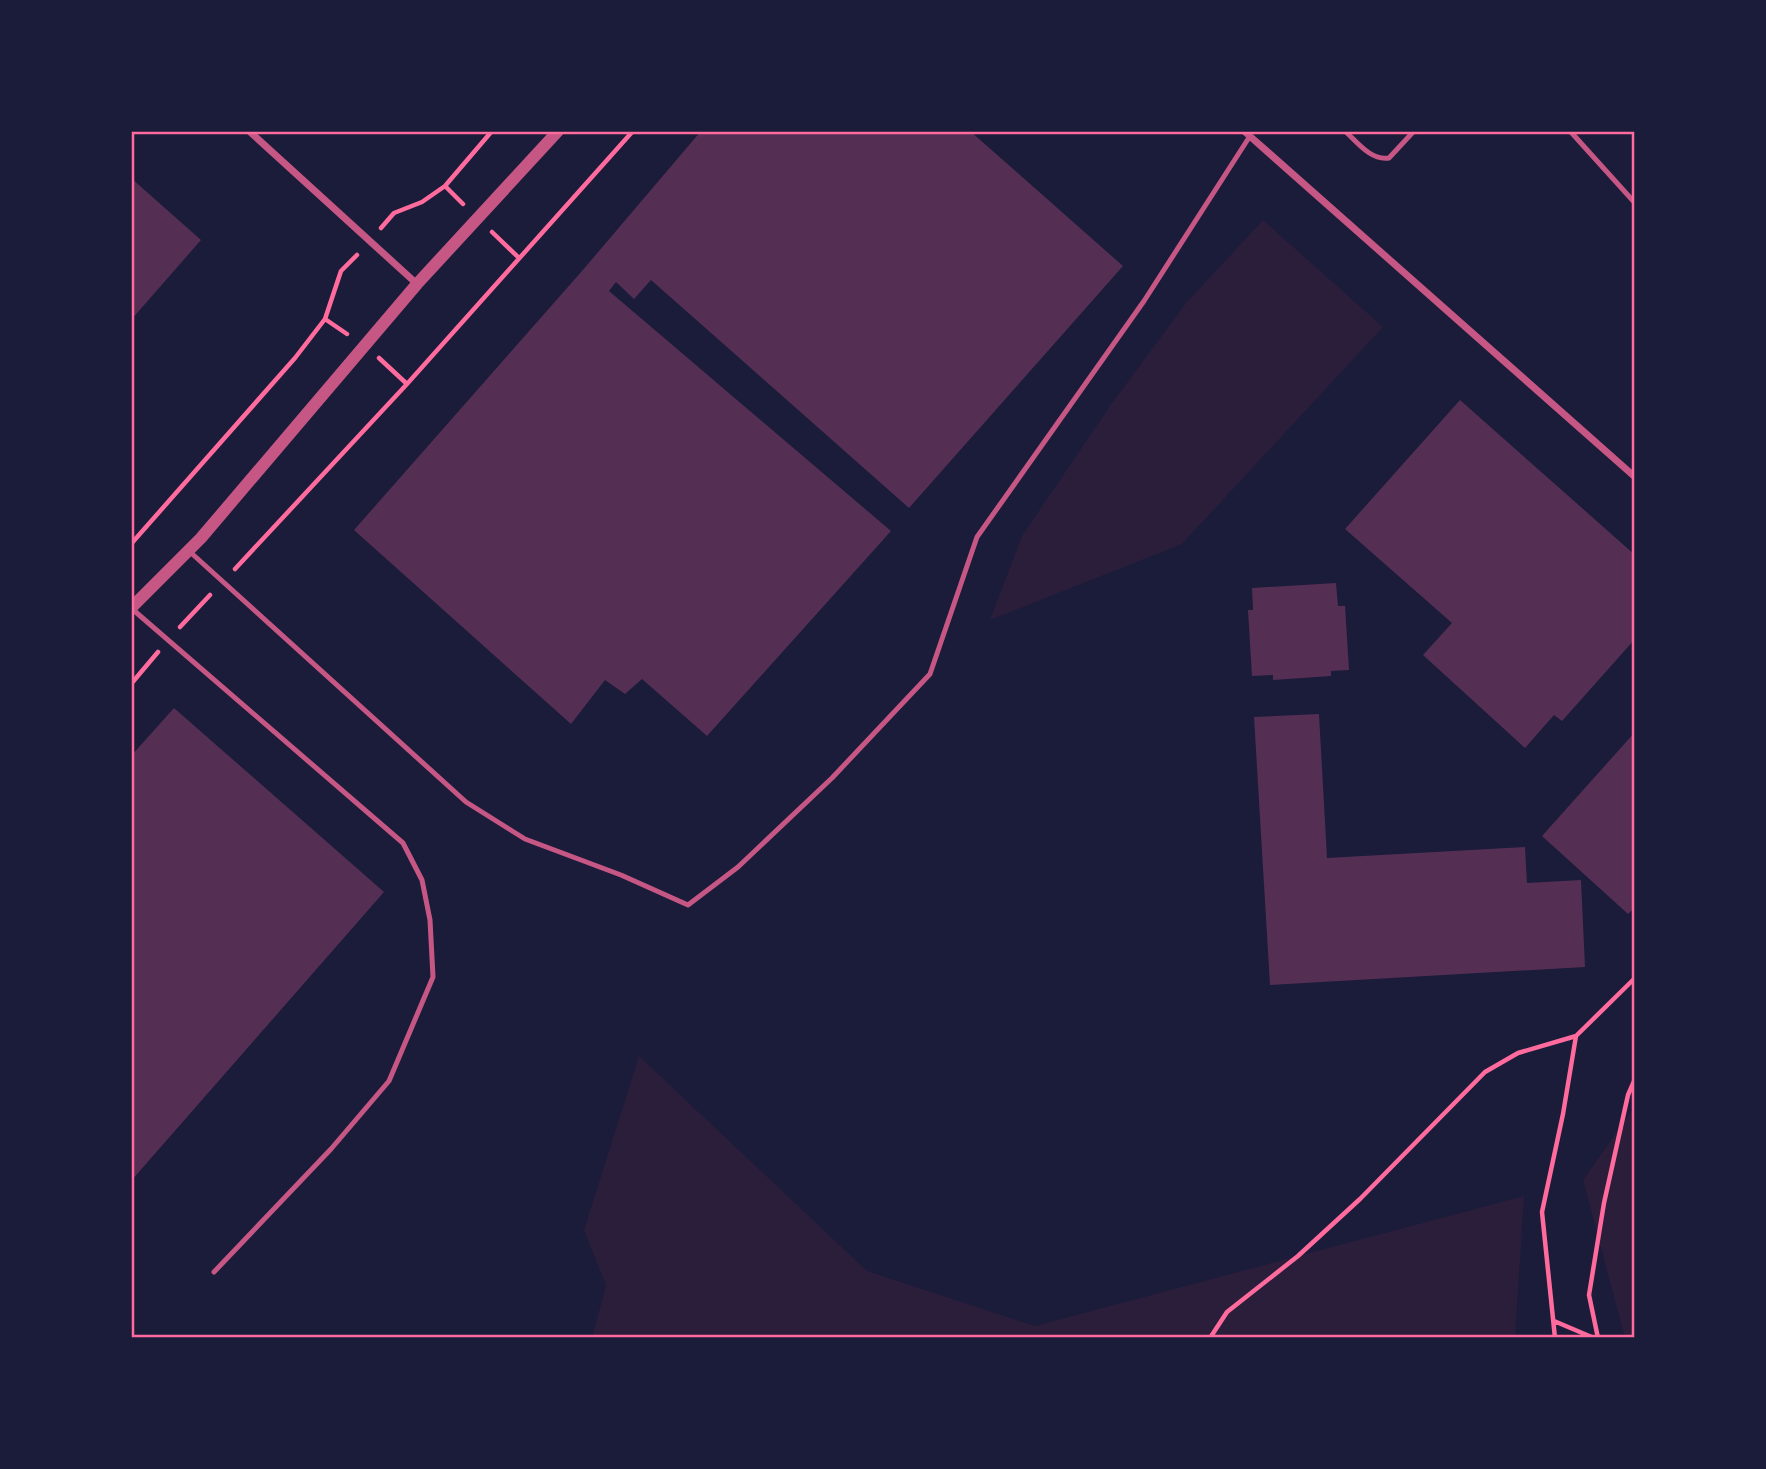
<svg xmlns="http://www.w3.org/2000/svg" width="1766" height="1469" viewBox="0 0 1766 1469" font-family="'Asap Condensed',sans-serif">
<rect width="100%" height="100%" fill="#1b1b3a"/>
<path fill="#2a1e3b" d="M1263,220L1383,327L1182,544L990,620L1022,536L1112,403L1186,303Z
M639,1056L867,1271L1035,1326L1524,1196L1515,1338H592L606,1285L584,1230Z
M1635,1106V1338H1625L1583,1180Z"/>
<path fill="#542f53" d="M701,131H970L1123,266L909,508L651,280L634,299L616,282L609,291L891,531L707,736L642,679L625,694L605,680L571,724L354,530L582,271Z
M131,178L201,240L131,320Z
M1460,400L1635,555V639L1562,721L1554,715L1525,748L1423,655L1452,623L1345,529Z
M1336,583L1338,606H1345L1349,670L1331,671V676L1273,680V675L1252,676L1248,610H1253L1252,588Z
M174,708L384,892L131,1181V756Z
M1319,714L1327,858L1525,847L1527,883L1581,880L1585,967L1270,985L1254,717Z
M1635,732V907L1628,914L1542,836Z"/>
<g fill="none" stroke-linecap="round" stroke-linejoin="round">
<path stroke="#ff6b9d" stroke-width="4.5" d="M445,186L463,204
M381,228L394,213L422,202L445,186L492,131
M492,232L519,258
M325,319L347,334
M379,358L407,384
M131,544L295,358L325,319L341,271L357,255
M235,569L407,384L633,131
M180,627L210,595
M131,684L158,652
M1576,1036L1635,978
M1554,1321L1594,1338
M1210,1338L1227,1312L1298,1256L1360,1199L1485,1072L1518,1053L1576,1036L1563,1114L1542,1212L1555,1338
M1598,1338L1589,1295L1604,1203L1628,1095L1635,1079"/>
<path stroke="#c65784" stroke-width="5" d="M1345,131C1357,142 1371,161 1389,158L1414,131
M1570,131L1635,203
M189,551L466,802L525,839L621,875L688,905L738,867L832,778L930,674L977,537L1144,301L1250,136
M131,608L403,843L422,880L430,920L433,977L389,1081L331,1149L214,1272"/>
<path stroke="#c65784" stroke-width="7" d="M249,131L417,284
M1244,131L1635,477"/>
<path stroke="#c65784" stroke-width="12" d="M131,608L201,538L417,284L558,131"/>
</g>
<rect width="1766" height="1469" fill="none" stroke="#1b1b3a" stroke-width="266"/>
<rect x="133" y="133" width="1500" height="1203" fill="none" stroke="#ff6b9d" stroke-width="2.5"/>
</svg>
